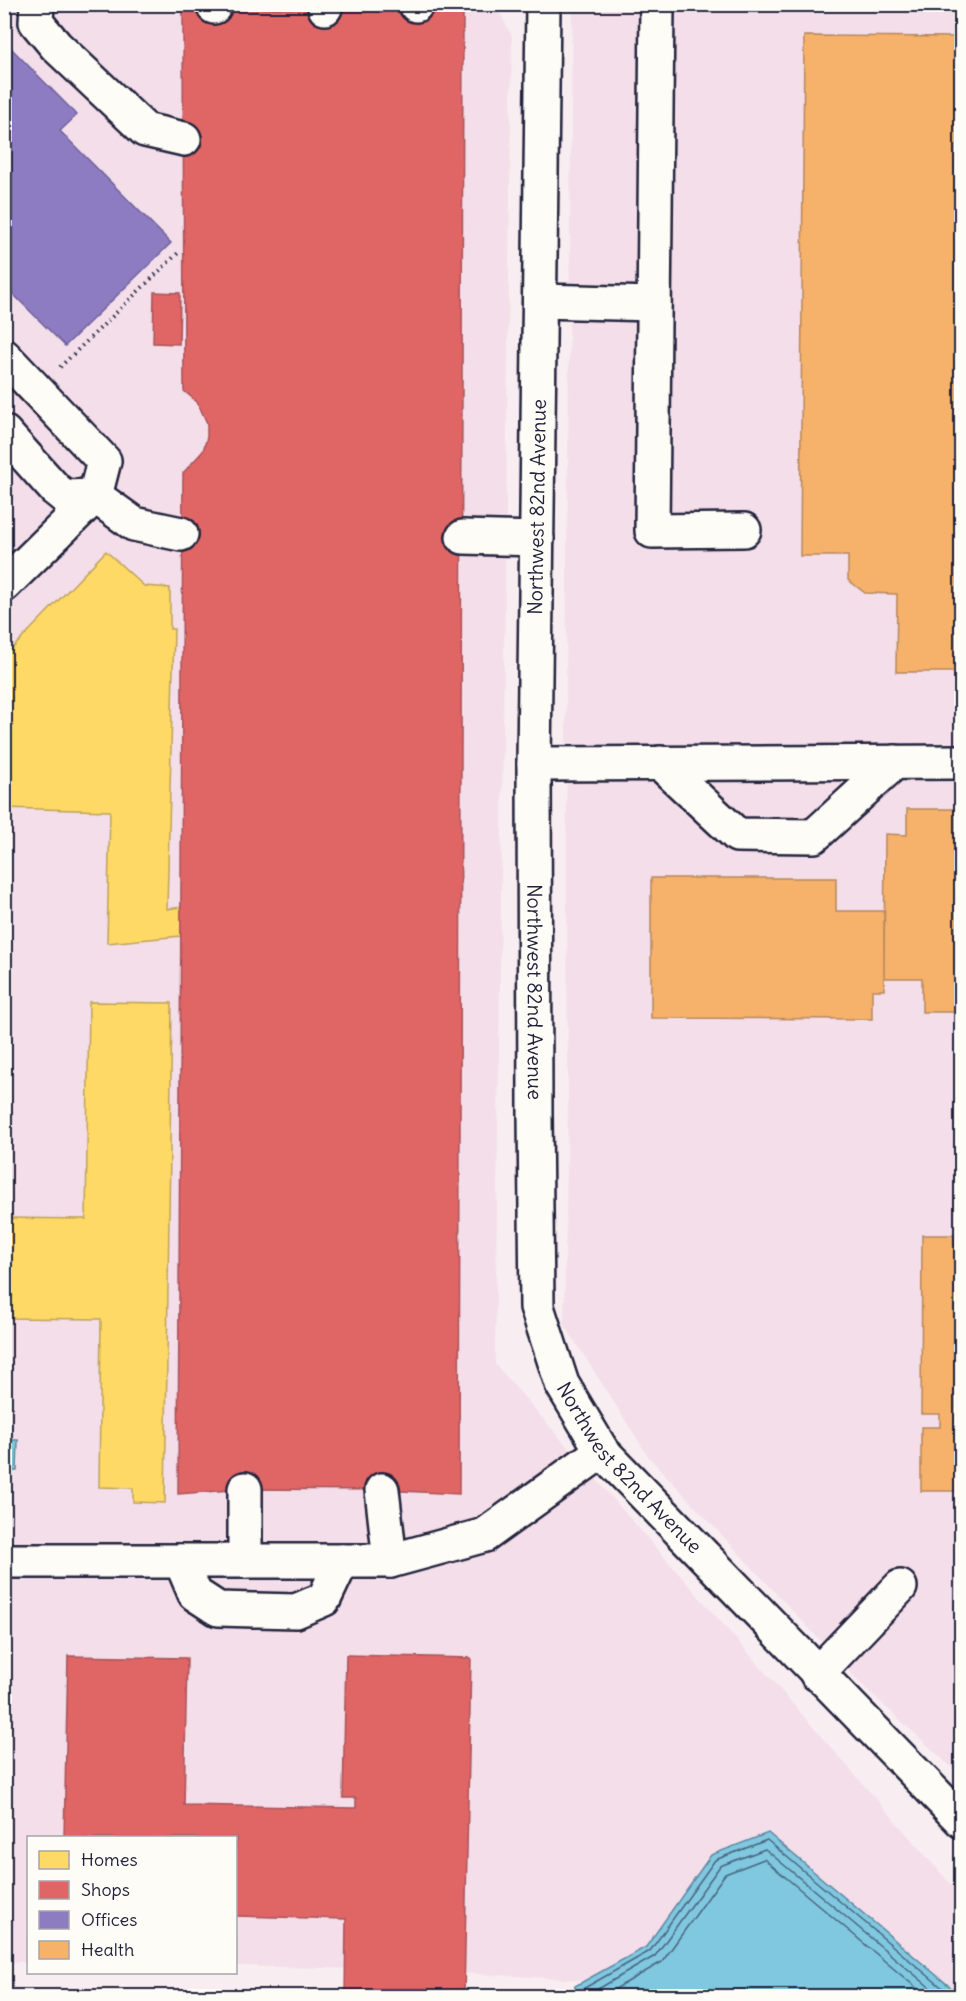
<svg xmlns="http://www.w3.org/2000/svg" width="966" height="2001" viewBox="0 0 966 2001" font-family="Delius,sans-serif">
<rect width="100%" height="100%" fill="#f8eef1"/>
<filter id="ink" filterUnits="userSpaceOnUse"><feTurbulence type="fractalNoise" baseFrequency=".0167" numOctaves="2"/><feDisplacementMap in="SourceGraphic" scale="12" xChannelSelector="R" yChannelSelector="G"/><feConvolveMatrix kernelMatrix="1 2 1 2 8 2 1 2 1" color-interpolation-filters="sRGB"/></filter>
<g filter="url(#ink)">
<path fill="#f3deea" d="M5,5H487L497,8L512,36L495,1364L961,1896V1996H865L409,1970L236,1966V1838H28V1962H5Z
M572,5H961V1776L861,1684L648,1456L564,1324L568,1103L566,685Z"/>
<path fill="#80c8e0" stroke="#5a869e" stroke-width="1.5" d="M5,1440H18L17,1471H5Z
M768,1833L961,1996H572L575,1986L646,1947L711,1855Z"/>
<path fill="#ffd966" stroke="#bda259" stroke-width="1.5" d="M106,551L144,586L170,588V629H174L167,909L182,907L181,936L107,943L110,811L4,808V657Z
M89,1002L172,1003L165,1503L133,1502V1488L99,1487L101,1319L4,1318V1218L86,1219Z"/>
<path fill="#e06666" stroke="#a75259" stroke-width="1.5" d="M416,5L463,8L459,1494L382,1490L245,1489L178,1494L183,473L203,451L207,437V423L197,402L184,391L183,8H325Z
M154,292L180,293L179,344L153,343Z
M346,1655L471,1658L464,1996H345L346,1919L236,1916V1838H64L68,1656L187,1658L184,1805L356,1808V1798H343Z"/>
<path fill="#8e7cc3" stroke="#6e619a" stroke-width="1.5" d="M4,41L77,115L60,131L171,243L65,346L4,285Z"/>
<path fill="#f6b26b" stroke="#b6875d" stroke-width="1.5" d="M804,36L962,37V672H896L897,594L865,593L848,580V556H800Z
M907,809H962V1012H922V978H884L885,834L907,835Z
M651,878H836V911H884V990H872V1019L651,1018Z
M922,1235H954V1245H962V1491H921V1427H940V1414H921Z"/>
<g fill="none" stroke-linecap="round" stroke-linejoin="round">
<path stroke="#48647d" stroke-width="1.5" d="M578,1996L581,1990L650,1951L715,1860L767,1840L952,1996
M586,1996L655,1956L720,1866L765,1849L940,1996
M603,1996L662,1962L725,1874L764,1859L926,1996"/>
<defs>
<g id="minor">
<path d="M37,4L36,22L56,46L145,130L184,139"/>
<path d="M214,4V7"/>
<path d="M325,4V8"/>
<path id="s1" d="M543,4L534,764L535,1115L537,1307L562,1384L602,1451L962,1821"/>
<path d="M657,4L652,531L744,530"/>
<path d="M416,5V4"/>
<path d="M540,301L654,304"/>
<path d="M4,356L104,461L95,496L4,585"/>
<path d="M4,432L55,489L65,497L95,496L134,524L181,534"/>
<path d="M463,537L537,539"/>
<path d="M660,763L737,835L814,836L895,762"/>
<path d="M534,764L962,762"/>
<path d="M382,1490L390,1561"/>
<path d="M4,1561H390L485,1535L602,1451"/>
<path d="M181,1561L195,1594L218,1609L296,1611L324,1599L342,1561"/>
<path d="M245,1561V1489"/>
<path d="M817,1674L900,1587"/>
</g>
</defs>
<use href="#minor" stroke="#22223b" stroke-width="38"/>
<path stroke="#22223b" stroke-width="4" stroke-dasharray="1.5 4.5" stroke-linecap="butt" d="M60,367L178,253"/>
<use href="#minor" stroke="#fdfcf7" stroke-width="33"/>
</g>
</g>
<g text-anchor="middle" stroke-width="6" stroke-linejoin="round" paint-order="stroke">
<g font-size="20" fill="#22223b" stroke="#fdfcf7">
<text transform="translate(537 507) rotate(-89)" y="7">Northwest 82nd Avenue</text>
<text dy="7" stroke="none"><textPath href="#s1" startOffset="988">Northwest 82nd Avenue</textPath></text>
<text dy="7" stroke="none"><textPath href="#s1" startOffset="1492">Northwest 82nd Avenue</textPath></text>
</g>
</g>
<rect width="966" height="2001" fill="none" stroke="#fdfcf7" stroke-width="24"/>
<rect x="12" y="12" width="942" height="1977" fill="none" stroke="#22223b" stroke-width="2" filter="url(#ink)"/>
<rect x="27" y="1836" width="210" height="138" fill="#fdfcf7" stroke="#a5a5ac" stroke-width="1.5"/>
<rect x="39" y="1851" width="30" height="18" fill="#ffd966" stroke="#a5a5ac" stroke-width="1.5"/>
<text x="81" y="1866" font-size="18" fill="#22223b">Homes</text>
<rect x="39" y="1881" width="30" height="18" fill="#e06666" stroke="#a5a5ac" stroke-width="1.5"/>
<text x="81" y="1896" font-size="18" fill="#22223b">Shops</text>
<rect x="39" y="1911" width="30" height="18" fill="#8e7cc3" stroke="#a5a5ac" stroke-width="1.5"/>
<text x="81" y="1926" font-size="18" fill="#22223b">Offices</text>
<rect x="39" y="1941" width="30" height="18" fill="#f6b26b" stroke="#a5a5ac" stroke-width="1.5"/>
<text x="81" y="1956" font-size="18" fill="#22223b">Health</text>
</svg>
